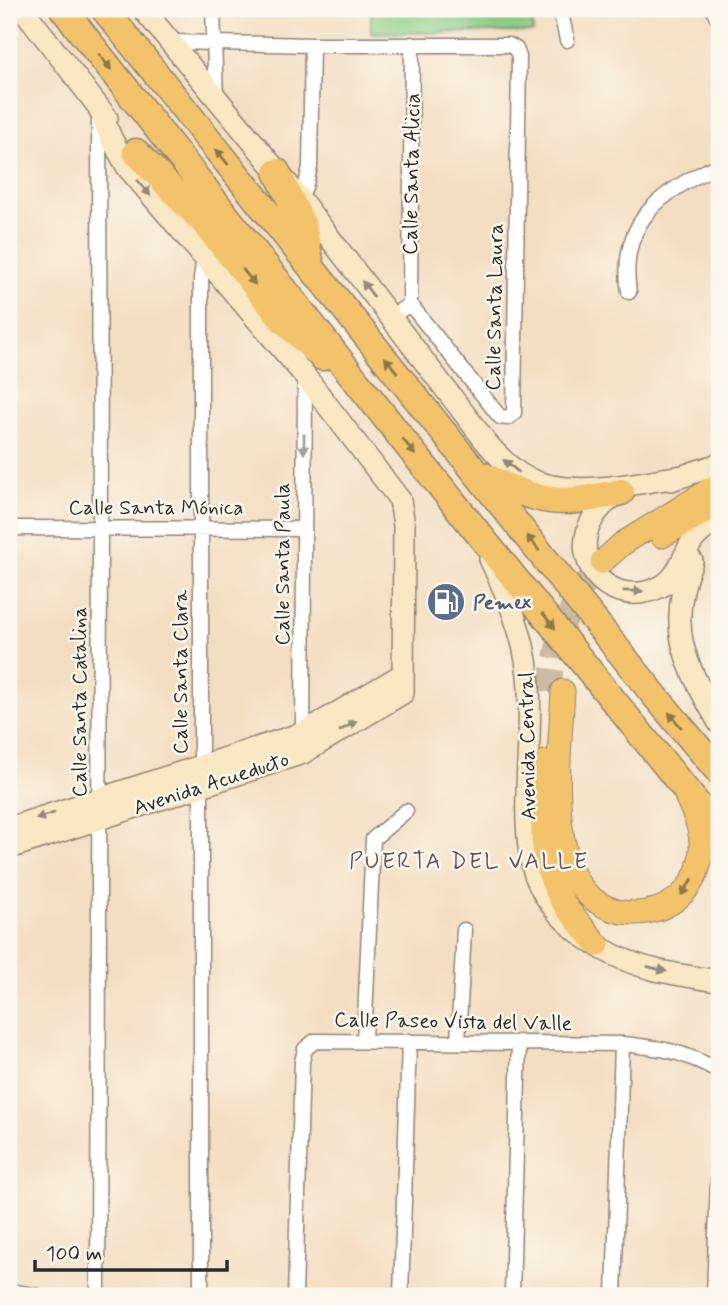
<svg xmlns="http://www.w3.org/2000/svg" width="728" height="1305" viewBox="0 0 728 1305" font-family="Mynerve,sans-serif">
<rect width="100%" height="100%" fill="#fbf7ec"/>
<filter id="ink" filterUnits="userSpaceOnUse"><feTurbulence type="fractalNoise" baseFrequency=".0143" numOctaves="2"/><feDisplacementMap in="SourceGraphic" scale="14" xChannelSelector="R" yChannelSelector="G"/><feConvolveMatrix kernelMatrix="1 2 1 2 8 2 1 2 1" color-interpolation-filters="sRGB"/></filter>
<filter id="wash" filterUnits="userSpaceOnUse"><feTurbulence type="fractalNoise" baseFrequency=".00686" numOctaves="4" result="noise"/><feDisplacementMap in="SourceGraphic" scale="28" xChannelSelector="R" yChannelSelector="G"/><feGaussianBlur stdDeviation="1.57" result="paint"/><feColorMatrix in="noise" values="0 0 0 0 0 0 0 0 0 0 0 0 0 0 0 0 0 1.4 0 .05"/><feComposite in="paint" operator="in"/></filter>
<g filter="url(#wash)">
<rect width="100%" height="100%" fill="#f4dec2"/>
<path fill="#8bcc84" stroke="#5b7c58" stroke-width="2" d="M371,9H533V32L371,33Z"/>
</g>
<g filter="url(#ink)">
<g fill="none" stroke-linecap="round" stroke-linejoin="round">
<path stroke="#ccbaa4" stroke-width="23" stroke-dasharray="23 11" stroke-linecap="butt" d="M549,692C555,639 568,603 602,562"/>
<defs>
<path id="street" d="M213,9L216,98
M560,9L567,40
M713,9L719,21
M171,42L312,45H509L516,49L519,57L514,413L508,418L500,417L410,304L389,318
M300,199L306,184L310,167L312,45
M629,292C618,222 661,191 719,165
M410,304L412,44
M9,528L303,529
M303,738L305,376
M364,1041L373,839L406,811
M458,1042L464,930
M9,1291L38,1296
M98,1296L100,528L99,118
M201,1296V277L204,258
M295,1296L302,1062L305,1049L315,1041L622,1044C662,1048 683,1051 719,1071
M401,1296L409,1041
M512,1296L519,1042
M614,1296L622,1044
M714,1296L719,1147"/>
<path id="secondary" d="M23,9L107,118
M143,9L300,199L486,442C498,456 511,470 527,478C572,500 637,482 684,476
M671,480L719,464
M619,493C550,536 599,616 660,587C680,577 682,555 694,539C701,531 711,524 719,518
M490,559C507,595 524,634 528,675C534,734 521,796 530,855C539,915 601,957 656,970C677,975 698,978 719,981
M692,561C665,628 686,665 719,723
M9,828L303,733L403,674
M9,848L303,753L403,693L404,525L400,500L305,376L128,168L111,138L99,108"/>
<path id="primary" d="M662,536L719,504
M602,562L622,544L719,484
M563,691C560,746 551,819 572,871C600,939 705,921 701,842C700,826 693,811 686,796
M545,762C543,808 536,858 561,899C571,916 586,930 598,945"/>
<path id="highway" d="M63,9L411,450L719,831
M104,9L655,696L719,772
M136,152L206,225L283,320L322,357
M277,172L303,226L310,260
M482,475C545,504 553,507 621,492"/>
</defs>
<use href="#street" stroke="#908476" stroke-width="17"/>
<use href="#secondary" stroke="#908476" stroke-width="24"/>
<use href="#primary" stroke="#908476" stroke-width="25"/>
<use href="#highway" stroke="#908476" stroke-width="29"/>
<use href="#street" stroke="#fff" stroke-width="14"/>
<use href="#secondary" stroke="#fae7c3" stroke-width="21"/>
<use href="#primary" stroke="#f2c36a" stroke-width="23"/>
<use href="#highway" stroke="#f2c36a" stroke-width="26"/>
</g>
<defs><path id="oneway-solid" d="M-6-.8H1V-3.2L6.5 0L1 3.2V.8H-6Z" transform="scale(1.75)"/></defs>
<g fill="#8e774a">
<use href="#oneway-solid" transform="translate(105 62) rotate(52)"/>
<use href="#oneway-solid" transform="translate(222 157) rotate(-129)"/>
<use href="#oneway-solid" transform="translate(249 277) rotate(51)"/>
<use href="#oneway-solid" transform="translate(391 365) rotate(-129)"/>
<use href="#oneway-solid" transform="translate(409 447) rotate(52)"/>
<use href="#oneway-solid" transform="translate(533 543) rotate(-129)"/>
<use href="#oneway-solid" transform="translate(549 621) rotate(51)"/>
<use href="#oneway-solid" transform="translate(675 720) rotate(-130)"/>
<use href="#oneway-solid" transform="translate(687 887) rotate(125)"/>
</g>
<g fill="#928977">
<use href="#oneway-solid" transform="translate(144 188) rotate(50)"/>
<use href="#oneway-solid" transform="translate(368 289) rotate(-127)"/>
<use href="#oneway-solid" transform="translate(511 466) rotate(-141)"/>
<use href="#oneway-solid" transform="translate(633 591) rotate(1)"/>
<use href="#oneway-solid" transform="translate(348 726) rotate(-31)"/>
<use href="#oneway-solid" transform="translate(45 816) rotate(162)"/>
<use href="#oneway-solid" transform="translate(657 969) rotate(14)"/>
</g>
<use fill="#a0a0a0" href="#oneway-solid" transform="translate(304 444) rotate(90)"/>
</g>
<defs>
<symbol id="fuel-disc" viewBox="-11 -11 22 22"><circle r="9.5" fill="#5c6f8a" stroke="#fbf7ec"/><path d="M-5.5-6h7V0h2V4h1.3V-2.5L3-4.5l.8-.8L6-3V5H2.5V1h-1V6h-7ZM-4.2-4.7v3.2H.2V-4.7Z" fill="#fff"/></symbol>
</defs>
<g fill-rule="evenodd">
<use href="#fuel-disc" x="424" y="580" width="44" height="44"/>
</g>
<g text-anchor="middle" stroke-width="5" stroke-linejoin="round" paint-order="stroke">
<g font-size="21" fill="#2b2b2b" stroke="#fbf7ec">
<text transform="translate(411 174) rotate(-89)" y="7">Calle Santa Alicia</text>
<text transform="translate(494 307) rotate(-89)" y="7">Calle Santa Laura</text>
<text x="156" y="514">Calle Santa Mónica</text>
<text transform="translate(282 564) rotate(-90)" y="7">Calle Santa Paula</text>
<text transform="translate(180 672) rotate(-90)" y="7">Calle Santa Clara</text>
<text transform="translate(79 702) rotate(-90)" y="7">Calle Santa Catalina</text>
<text transform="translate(527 746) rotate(-91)" y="7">Avenida Central</text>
<text transform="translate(211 783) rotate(-18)" y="7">Avenida Acueducto</text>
<text transform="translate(453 1021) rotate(1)" y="7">Calle Paseo Vista del Valle</text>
</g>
<g font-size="21" font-weight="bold" fill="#4e5e75" stroke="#fbf7ec" text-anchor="start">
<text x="473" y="609">Pemex</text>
</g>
<g font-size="23" letter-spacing="2" fill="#6a505a" stroke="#fbf7ec">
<text x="469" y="868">PUERTA DEL VALLE</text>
</g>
</g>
<rect width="728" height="1305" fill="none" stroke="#fbf7ec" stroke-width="35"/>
<path d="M35 1260v10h192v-10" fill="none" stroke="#2b2b2b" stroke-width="3.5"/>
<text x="46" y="1260" font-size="21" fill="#2b2b2b" stroke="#fbf7ec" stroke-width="5" paint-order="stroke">100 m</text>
</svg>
